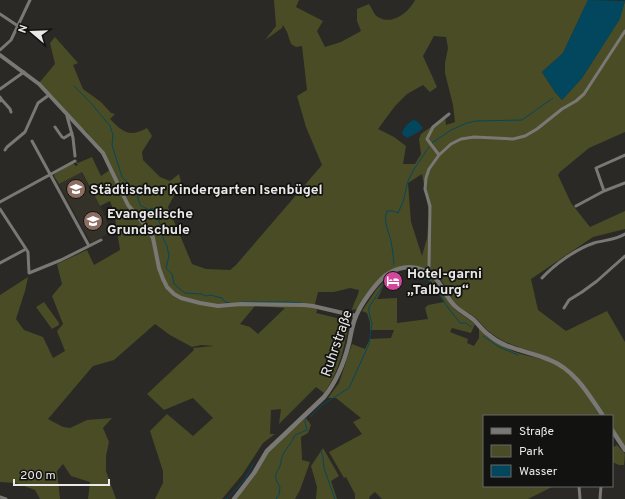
<svg xmlns="http://www.w3.org/2000/svg" width="625" height="499" viewBox="0 0 625 499" font-family="Overpass,sans-serif">
<rect width="100%" height="100%" fill="#2a2926"/>
<path fill="#343128" d="M81,172L102,209L111,232L91,243L59,184Z"/>
<path fill="#4a4c25" fill-rule="evenodd" d="M274,0H299L296,7L323,21L317,31L325,47L341,42L361,31L357,21V9L369,4C372,8 374,15 378,17C392,26 409,12 415,0H588L563,53L542,72L555,92L562,100L582,78L619,20L625,1V132L589,148L560,172L558,175L571,203L590,227L625,211V229L593,237L531,279L538,310L566,331L607,311L625,342V447L612,427V416H605C594,402 574,370 560,363C538,350 511,349 491,333C485,329 481,323 476,318C468,312 458,308 452,299C446,290 443,278 433,273C421,266 405,269 391,270L358,309L352,310C353,303 358,297 359,290L350,288L334,292H318L315,304L317,311L316,313L341,319L348,329C343,352 338,374 324,393L316,387L279,424L281,409L271,410L270,434H275L263,443L242,475L222,499H155L163,483V471L150,431L167,414L193,436L213,418L193,398L164,410L147,394L194,350L193,348L214,346L201,345L192,347L170,335L155,324L114,360L93,366L48,419L63,427L70,428L87,420L112,418L103,428L109,442L106,456V471L116,499H88L90,482L71,476L63,464L57,471L60,499H40L35,490L16,483L0,482V295L28,277L25,291L16,319L24,330L43,337L53,358L65,351L57,331L63,324L52,296L62,284L57,264L87,250L94,265L120,250L114,212L110,201L100,206L82,172L59,184L54,176L55,174L73,163L76,166L78,165L75,161L78,163L92,157L101,176L111,169L87,132L79,126L39,83L55,64L50,43L55,37L78,63L73,65L83,89L101,102L111,113L115,114L110,119C123,132 129,138 147,128L152,136L142,152L143,160L160,177L170,181L179,174L181,182L168,207L192,264L206,269L230,270L236,265L322,165L306,127L297,96L307,90L302,46L296,47L291,44L287,32L283,25L282,28L265,40L276,26ZM434,36L446,37L448,48L445,63V73L453,105L455,122L446,125L445,117L421,134L419,139L421,154L415,164H403L406,146L394,137L378,129L395,106L407,94L423,85L430,92L437,87L423,56ZM422,174L429,213L427,238L422,256L411,222L408,183ZM255,306L285,308L258,334L250,327L240,324Z
M408,269C439,274 435,286 452,306C458,313 468,318 475,324L471,333L452,328L450,332L468,339L467,343L474,346L479,338V328C490,337 501,346 515,352C531,358 550,358 564,369C579,382 590,400 600,416H484V486H554L528,499H382L375,492L370,496L369,499H355V494L346,477L344,478L329,452L362,434L353,422L361,418L336,398H328L339,383L352,344L365,349L370,339L391,338L394,330H370V322L367,313L362,311L376,290L388,277C383,284 382,292 377,299L397,298V323L428,319L425,308L428,305L444,302L432,283L423,277L411,278Z
M44,302L59,323V325L52,329L36,307Z
M306,418L311,425L308,433L301,437L302,460L310,462L300,490L295,499H236L255,475L264,458L273,446Z
M617,445L625,454L624,465H619L612,462V448Z
M323,448L339,476L331,481L337,499H316L317,487L311,466Z"/>
<path fill="#03475f" d="M588,0L625,1L620,19L582,78L562,100L555,92L542,72L563,53Z
M413,120L417,121L423,128C419,133 412,135 407,138L402,134C403,128 408,123 413,120Z"/>
<g fill="none" stroke-linecap="round" stroke-linejoin="round">
<path stroke="#03475f" stroke-width="1" d="M74,86L91,103L110,126L113,135L112,145L122,177L128,183L130,187L135,188L140,205L149,210L152,208L154,210L155,214L159,216V222L163,229V238L167,246L169,256L166,268L172,274L174,284L185,293L201,294L206,296L210,295L222,298L225,302L230,303
M432,143L451,130L467,123L476,121L522,120L553,98
M393,265L394,263C393,258 393,252 392,247C391,235 382,222 387,211H393L398,213L403,202L408,181L414,169L429,147
M411,277C435,277 433,285 445,303C449,310 455,316 460,323H466L471,327
M241,302H287L302,303
M483,336L499,347L518,355
M310,417L322,405L349,388L369,344L372,324L369,312V307L381,289L385,281
M321,451L323,457L324,468L335,499
M227,499L245,479L254,463
M276,499L279,495L280,487C272,474 277,475 281,463C281,461 281,459 282,457C285,449 292,443 295,435L307,430L305,422L306,420"/>
<path stroke="#797874" stroke-width="3" d="M0,14L18,26
M0,50L11,40L30,0
M0,89L24,72
M0,97L2,100L0,101
M2,100L10,109L11,112
M67,116L73,138L75,156
M55,127L62,137L64,138L72,133
M32,141L89,246
M5,150L7,147L25,132L38,103L49,95
M439,155L427,139L433,127L449,114
M604,191L596,168L625,155
M0,202L75,161
M576,206L604,191L625,183
M0,209L28,252L29,273L61,260L101,240
M0,263L26,249
M427,272L429,267L430,206L425,189L426,178L429,169L439,155L451,144L461,139L474,137L513,139L525,136L537,129L562,109L576,101L584,94L625,31
M542,278C555,264 576,249 594,243C604,240 616,240 625,234
M564,308L569,300L582,292L597,281L625,256
M579,486L580,499
M0,497L6,499
M600,499L601,486"/>
<path stroke="#797874" stroke-width="4" d="M0,55L39,84L103,153L128,205L149,230L153,238L159,268L163,279L167,287L174,294L181,298L200,303L218,306L241,304L304,305L313,306L356,316"/>
<path stroke="#797874" stroke-width="4.5" d="M612,430L625,450
M234,499L254,473L267,451L324,397C337,381 344,363 349,343C351,334 352,325 356,316C361,304 375,284 386,275C397,267 411,265 423,270C443,279 441,292 455,306C460,311 468,315 474,320C479,325 483,331 489,335C506,350 530,351 550,360C575,370 589,395 603,416"/>
</g>
<defs>
<symbol id="school-disc" viewBox="-11 -11 22 22"><circle r="9.5" fill="#8d6e63" stroke="#121210"/><path d="M0-5L7-2L0 1L-7-2ZM-4 1L0 2.5L4 1V4Q0 6-4 4Z" fill="#fff"/></symbol>
<symbol id="hotel-disc" viewBox="-11 -11 22 22"><circle r="9.5" fill="#d1479c" stroke="#121210"/><path d="M-6-4.5h1.5V1H6V5H4.5V3h-9V5H-6ZM-4 0a1.8 1.8 0 1 1 3.6 0ZM.5 0V-2.5h3Q6-2.5 6 0Z" fill="#fff"/></symbol>
</defs>
<g fill-rule="evenodd">
<use href="#school-disc" x="65" y="178" width="22" height="22"/>
<use href="#school-disc" x="82" y="210" width="22" height="22"/>
<use href="#hotel-disc" x="382" y="270" width="22" height="22"/>
</g>
<g text-anchor="middle" stroke-width="3.5" stroke-linejoin="round" paint-order="stroke">
<g font-size="14" font-weight="bold" fill="#eae9e7" stroke="#121210" text-anchor="start">
<text x="90" y="194">Städtischer Kindergarten Isenbügel</text>
<text x="107" y="218">Evangelische<tspan x="107" dy="16">Grundschule</tspan></text>
<text x="407" y="278">Hotel-garni<tspan x="407" dy="16">„Talburg“</tspan></text>
</g>
<g font-size="14" fill="#eae9e7" stroke="#121210">
<text transform="translate(336 343) rotate(-71)" y="5">Ruhrstraße</text>
</g>
</g>
<rect x="483" y="415" width="130" height="72" fill="#121210" stroke="#686866"/>
<rect x="491" y="428" width="20" height="6" fill="#797874" stroke="#686866"/>
<text x="519" y="435" font-size="12" fill="#eae9e7">Straße</text>
<rect x="491" y="445" width="20" height="12" fill="#4a4c25" stroke="#686866"/>
<text x="519" y="455" font-size="12" fill="#eae9e7">Park</text>
<rect x="491" y="465" width="20" height="12" fill="#03475f" stroke="#686866"/>
<text x="519" y="475" font-size="12" fill="#eae9e7">Wasser</text>
<g transform="translate(32 32) rotate(289)" stroke="#121210" stroke-width="3" paint-order="stroke">
<path d="M0-3L7 15L0 10L-7 15Z" fill="#eae9e7"/>
<text y="-6" font-size="11" font-weight="bold" text-anchor="middle" fill="#eae9e7">N</text>
</g>
<path d="M14 479v6h95v-6" fill="none" stroke="#eae9e7" stroke-width="2"/>
<text x="20" y="479" font-size="12" fill="#eae9e7" stroke="#121210" stroke-width="3" paint-order="stroke">200 m</text>
</svg>
